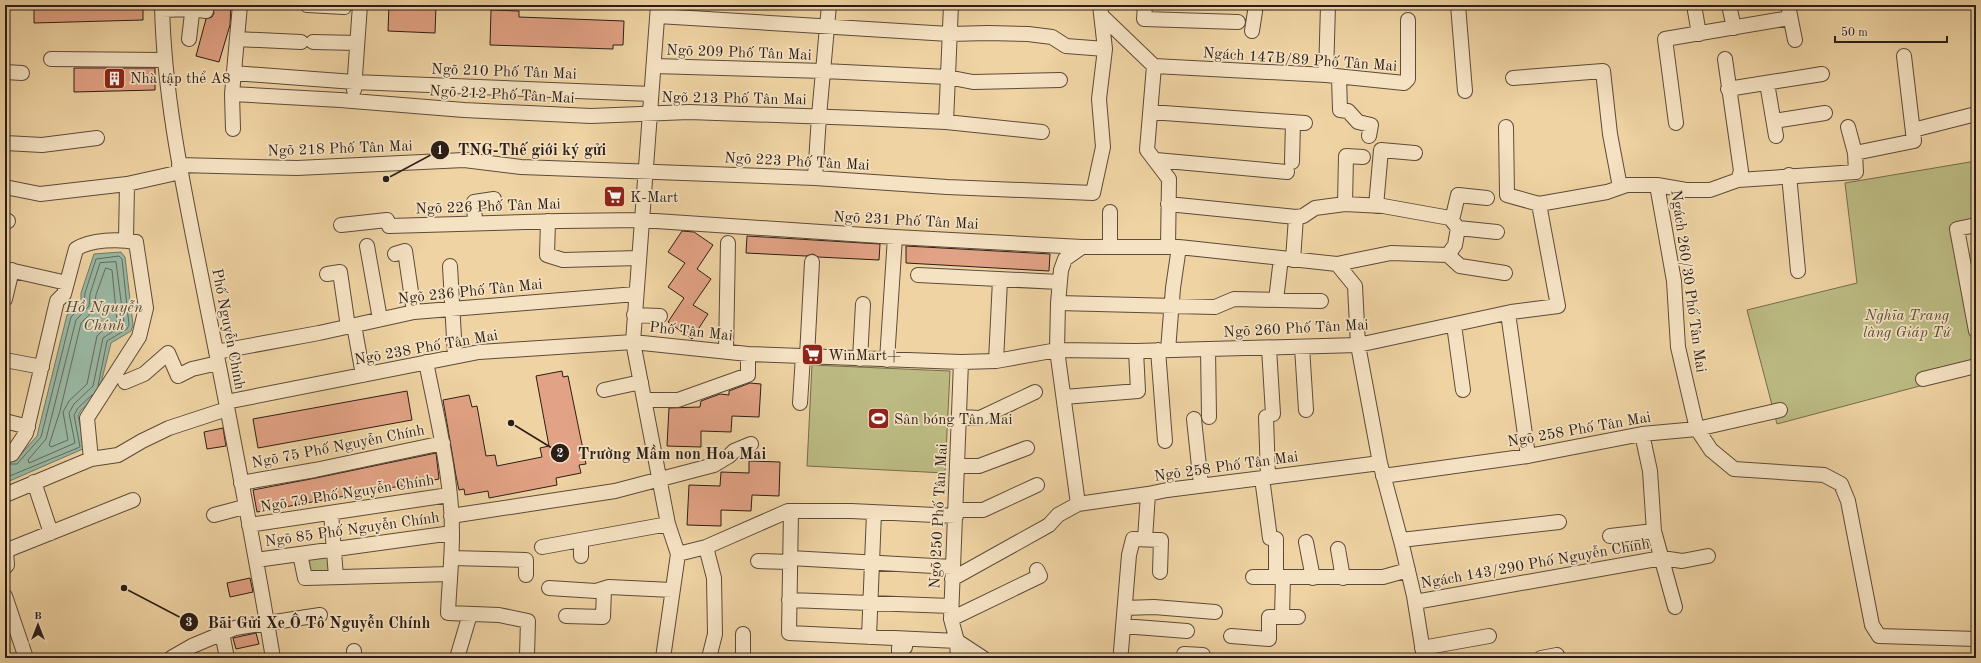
<svg xmlns="http://www.w3.org/2000/svg" width="1981" height="663" viewBox="0 0 1981 663" font-family="'Old Standard TT',serif">
<rect width="100%" height="100%" fill="#efd3a3"/>
<filter id="stains"><feTurbulence type="fractalNoise" baseFrequency=".005" numOctaves="4"/><feColorMatrix values="0 0 0 0 .2 0 0 0 0 .09 0 0 0 0 .02 0 0 0 .5 -.17"/></filter>
<radialGradient id="worn" r=".72"><stop offset=".6" stop-color="#630" stop-opacity="0"/><stop offset="1" stop-color="#630" stop-opacity=".3"/></radialGradient>
<path fill="#bcbb83" stroke="#746c4c" d="M1976,161V223L1956,228L1976,348V371L1777,424L1747,310L1857,283L1845,183Z
M812,365L950,371L945,473L807,466Z
M330,552L333,575L308,576L305,556Z"/>
<path fill="#9ab8a4" stroke="#6e7a6b" d="M121,252L125,257L133,325L131,331L111,343L102,379V390L93,400L81,410L78,416L85,448L5,483V460L15,461L37,436L67,315L81,303V293L94,254Z"/>
<g fill="none" stroke-linecap="round" stroke-linejoin="round">
<path stroke="#636b5d" stroke-width="1" d="M116,262L124,324L103,338L93,386L74,404L69,413L75,443L29,463L28,460L46,439L76,320L89,306L90,294L100,263Z
M106,268L112,270L117,321L102,331L97,336L87,384L69,401L63,412L68,440L51,447L49,445L60,411L81,323L94,310L96,295Z
M5,464H17L41,437L71,317L84,304L85,293L96,259L119,256L122,259L129,325L127,329L107,341L98,386
M5,478L80,447L74,415L78,408L92,395"/>
</g>
<path fill="#e2a285" stroke="#2c1e16" d="M34,5H143V20L34,23Z
M212,5H231L230,25L219,62L196,56L206,19L212,17L214,13Z
M389,5H436L435,33L388,31Z
M491,10L519,11V17L624,21L623,45H613V49L490,45Z
M74,68H155V90L74,92Z
M682,231L694,232L713,245L697,269L711,279L693,305L708,314L692,339L668,322L684,298L668,287L685,263L668,252Z
M747,236L880,244L879,260L818,257L813,254L806,256L746,253Z
M906,246L1050,254L1049,271L906,263Z
M562,371L563,377L568,376L586,464L579,465L581,473L556,478L557,485L489,498L488,491L465,495L464,489L459,490L456,476L443,400L469,395L472,407L477,406L486,456L495,455L497,466L542,457L540,448L549,446L536,376Z
M750,383L761,384L759,417L732,416L731,432L701,431V447L667,446L669,408L700,407L701,401L720,394L729,395V391Z
M407,391L412,420L258,448L253,419Z
M223,428L226,446L207,449L204,432Z
M436,453L439,479L257,512L253,490L316,478Z
M749,461L780,462L779,496L752,495L751,511L721,510V526L687,525L689,485L720,486L721,472L749,473Z
M250,578L253,592L230,597L227,583Z
M256,633L259,644L236,649L233,638Z"/>
<g fill="none" stroke-linecap="round" stroke-linejoin="round">
<defs>
<path id="minor" d="M162,5C164,105 187,203 206,301C230,420 253,539 273,658
M307,5L344,7L345,5
M658,5L633,342L668,524L678,554L663,658
M1145,5L1144,19L1238,22
M1458,5L1465,91
M1694,5L1699,34
M1729,5L1734,28
M1788,5L1795,40
M162,10L193,9L206,11
M658,16L949,34L988,33L1028,34L1052,37L1066,46L1105,49
M1103,17L1154,66L1147,150L1169,179L1168,247
M1252,31L1256,5
M189,39L193,5
M237,39L301,42
M313,42L357,43
M51,59L164,60
M1725,59L1741,171L1738,180
M654,66L824,71L947,77L973,82L1060,80
M1154,66L1326,75L1404,83L1408,79V20
M5,72L22,73
M234,73L354,82L651,94
M1326,75L1328,5
M1339,77L1340,110L1348,111L1358,122L1371,125L1369,136
M1513,78L1603,71L1610,134L1620,187
M1767,83L1776,136
M1728,89L1822,74
M354,90L360,5
M232,94L340,100L464,110L591,116L689,112L859,118L946,122L1042,132
M1150,112L1305,123
M1774,121L1825,113
M946,122L951,5
M1676,123L1665,39L1790,18
M1506,127L1507,195L1539,204L1607,192L1627,185H1657L1686,190H1710L1738,180L1856,172L1855,153L1914,141L1904,56
M1848,127L1855,153
M233,129L232,94L240,5
M1913,130L1976,114
M5,143L42,145L97,138
M1156,160L1287,172
M1292,162L1293,122
M179,165L297,168L464,160L521,167L815,178L947,187L1093,193L1103,147L1099,99L1105,49L1100,5
M1789,175L1798,271
M815,178L819,116L829,5
M1657,185L1674,281L1678,347L1697,429L1711,450L1734,469L1824,475L1841,484L1848,501L1872,625L1879,636L1976,639
M5,187L40,194L127,184L181,172
M1168,204L1296,217L1303,216L1315,208L1345,204L1383,206L1450,218L1458,228L1497,232
M1345,204L1346,156L1363,157
M1376,206L1381,150L1415,153
M1450,218L1453,216L1458,195L1487,198
M5,221H8
M548,221L547,255L563,260L639,258
M475,223L474,202L494,199
M341,225L387,220L389,226L560,221L641,220L895,237L1082,247H1179L1337,264L1355,286L1358,345L1380,463L1402,545L1414,596L1424,658
M1976,225L1957,229L1976,331
M126,240L127,184
M367,246L380,319
M1110,247V212
M395,254L405,251L414,312
M1448,255L1460,266L1505,273
M1293,260L1296,217
M1337,264L1391,253L1448,255L1455,245L1458,228
M450,266L455,356
M5,269L67,283
M327,274L340,272L348,327
M918,275L1059,282
M5,299L12,270
M1276,300L1281,258
M1058,303L1215,307L1234,299L1321,301
M1508,313L1528,456
M634,315L660,316
M354,325L363,375
M1454,325L1463,390
M1302,347L1306,410
M1269,348L1273,414
M1208,349L1209,417
M1158,350L1165,441
M1168,350L1173,288L1179,247
M216,352L319,333L414,312L636,294
M726,352L728,243
M807,356L812,262
M860,359L863,304
M5,360L42,367
M887,360L895,237
M996,361L1000,280
M426,362C437,418 452,476 452,534C452,560 449,587 448,613L499,615L528,621L527,655
M961,362L951,619L957,641L983,658
M1923,379L1976,366
M125,382L144,374L168,353L178,376L192,369L218,363
M604,390L641,382
M1064,397L1138,391L1136,351
M645,400H678L748,375V354
M226,402L479,352L633,342L748,354L961,362L996,361L1057,350L1136,351L1358,345L1511,312L1558,306L1539,204
M800,403L803,356
M960,417L980,418L1035,392
M1266,417L1268,477
M1194,419L1201,485
M5,421L28,427
M1642,434L1650,471L1654,531L1675,607
M5,456L12,454L26,433L57,301L64,294L76,249C91,239 119,239 136,242L146,308L139,337L87,418L91,459
M958,466H979L1027,448
M1383,476L1528,456L1642,434L1697,429L1780,410
M1262,478L1270,538L1276,539V577
M34,482L51,533
M241,483L315,470L443,443
M5,495L91,459L118,455L142,441L169,428L227,409
M1078,504L1057,350L1058,303L1061,270L1065,259L1082,247
M956,510H983L1037,485
M791,511L789,633L957,641L958,658
M331,513L336,577
M214,515L244,507
M451,516L615,491L714,465L729,456L734,451L751,444
M249,525L449,495
M1610,536L1654,531
M1145,539L1148,494
M581,540V556
M1401,540L1559,522
M1306,542L1313,578
M542,547L668,524
M706,547L714,578L715,634L709,658
M1338,549L1343,578
M5,551L133,500
M300,554L305,578L450,574
M678,554L706,547L788,511H851L956,516
M451,558L526,560V575
M790,558L952,567
M256,560L452,533
M758,561L790,562
M5,567L7,565L6,551
M1253,577H1383L1408,570
M952,579L1049,525L1058,515L1078,504L1148,494L1167,490L1380,463
M549,588L596,591L609,587L672,590
M5,596L26,658
M789,600L951,606
M1415,602L1662,558L1682,561L1708,556
M1125,608L1154,607L1215,612
M566,616L603,617L604,589
M1282,617L1283,577
M951,619L1040,576L1037,570
M1123,626L1187,631
M222,633L227,658
M743,634V658
M1231,636L1269,639V617H1298
M869,637L874,513
M1422,648L1489,636
M354,651V658
M1121,651L1129,555L1133,539L1161,540L1160,572
M1184,654L1203,655L1202,658
M171,658L192,646L235,628L320,615
M457,658L470,614
M899,658V648L905,647L906,639
M1541,658L1557,655"/>
</defs>
<use href="#minor" stroke="#5d4b39" stroke-width="16"/>
<use href="#minor" stroke="#f5e2c3" stroke-width="14"/>
</g>
<defs>
<symbol id="building-square" viewBox="-11 -11 22 22"><rect x="-9" y="-9" width="18" height="18" rx="4" fill="#8f2418" stroke="#f5e2c3"/><path d="M-4-6H4V6H1V3H-1V6H-4ZM-2.5-4.3h1.7v1.8h-1.7ZM.8-4.3h1.7v1.8H.8ZM-2.5-1h1.7V.8h-1.7ZM.8-1h1.7V.8H.8Z" fill="#fff"/></symbol>
<symbol id="supermarket-square" viewBox="-11 -11 22 22"><rect x="-9" y="-9" width="18" height="18" rx="4" fill="#8f2418" stroke="#f5e2c3"/><path d="M-6-5.5h2.5l.6 2H6L4.5 2H-2.5L-4.4-4H-6ZM-1.5 3.2a1.3 1.3 0 1 0 .1 0ZM3 3.2a1.3 1.3 0 1 0 .1 0Z" fill="#fff"/></symbol>
<symbol id="stadium-square" viewBox="-11 -11 22 22"><rect x="-9" y="-9" width="18" height="18" rx="4" fill="#8f2418" stroke="#f5e2c3"/><path d="M0-5a6.5 5 0 1 0 0 10a6.5 5 0 1 0 0-10ZM-3.5-1.8h7v3.6h-7Z" fill="#fff"/></symbol>
</defs>
<g fill-rule="evenodd">
<use href="#building-square" x="102" y="66" width="25" height="25"/>
<use href="#supermarket-square" x="602" y="184" width="25" height="25"/>
<use href="#supermarket-square" x="800" y="342" width="25" height="25"/>
<use href="#stadium-square" x="866" y="406" width="25" height="25"/>
</g>
<g text-anchor="middle" stroke-width="3.5" stroke-linejoin="round" paint-order="stroke">
<g font-size="15" fill="#2c1e16" stroke="#f5e2c3">
<text transform="translate(739 52) rotate(2)" y="5">Ngõ 209 Phố Tân Mai</text>
<text transform="translate(1300 59) rotate(4)" y="5">Ngách 147B/89 Phố Tân Mai</text>
<text transform="translate(504 71) rotate(2)" y="5">Ngõ 210 Phố Tân Mai</text>
<text transform="translate(502 94) rotate(3)" y="5">Ngõ 212 Phố Tân Mai</text>
<text transform="translate(734 98) rotate(1)" y="5">Ngõ 213 Phố Tân Mai</text>
<text transform="translate(340 148) rotate(-2)" y="5">Ngõ 218 Phố Tân Mai</text>
<text transform="translate(797 161) rotate(3)" y="5">Ngõ 223 Phố Tân Mai</text>
<text transform="translate(488 206) rotate(-2)" y="5">Ngõ 226 Phố Tân Mai</text>
<text transform="translate(906 220) rotate(3)" y="5">Ngõ 231 Phố Tân Mai</text>
<text transform="translate(1689 281) rotate(82)" y="5">Ngách 260/30 Phố Tân Mai</text>
<text transform="translate(470 291) rotate(-6)" y="5">Ngõ 236 Phố Tân Mai</text>
<text transform="translate(1296 328) rotate(-3)" y="5">Ngõ 260 Phố Tân Mai</text>
<text transform="translate(229 329) rotate(79)" y="5">Phố Nguyễn Chính</text>
<text transform="translate(691 331) rotate(6)" y="5">Phố Tân Mai</text>
<text transform="translate(426 347) rotate(-10)" y="5">Ngõ 238 Phố Tân Mai</text>
<text transform="translate(1579 429) rotate(-10)" y="5">Ngõ 258 Phố Tân Mai</text>
<text transform="translate(338 446) rotate(-11)" y="5">Ngõ 75 Phố Nguyễn Chính</text>
<text transform="translate(1226 466) rotate(-8)" y="5">Ngõ 258 Phố Tân Mai</text>
<text transform="translate(347 493) rotate(-9)" y="5">Ngõ 79 Phố Nguyễn Chính</text>
<text transform="translate(938 516) rotate(-87)" y="5">Ngõ 250 Phố Tân Mai</text>
<text transform="translate(352 529) rotate(-8)" y="5">Ngõ 85 Phố Nguyễn Chính</text>
<text transform="translate(1535 563) rotate(-10)" y="5">Ngách 143/290 Phố Nguyễn Chính</text>
</g>
<g font-size="15" fill="#2c1e16" stroke="#f5e2c3" text-anchor="start">
<text x="130" y="83">Nhà tập thể A8</text>
<text x="630" y="202">K-Mart</text>
<text x="828" y="360">WinMart+</text>
<text x="894" y="424">Sân bóng Tân Mai</text>
</g>
<g font-size="15" font-style="italic" fill="#574d37" stroke="#f5e2c3">
<text x="1907" y="320">Nghĩa Trang<tspan x="1907" dy="17">làng Giáp Tứ</tspan></text>
</g>
<g font-size="16" font-style="italic" fill="#4d4c41" stroke="#f5e2c3">
<text x="104" y="312">Hồ Nguyễn<tspan x="104" dy="18">Chính</tspan></text>
</g>
</g>
<path fill="none" stroke="#2c1e16" stroke-width="1.5" d="M386 179L440 150M511 423L560 453M124 588L189 622"/>
<g fill="#2c1e16" stroke="#f5e2c3" stroke-width="1.5">
<circle cx="386" cy="179" r="4"/>
<circle cx="511" cy="423" r="4"/>
<circle cx="124" cy="588" r="4"/>
<circle cx="440" cy="150" r="10"/>
<circle cx="560" cy="453" r="10"/>
<circle cx="189" cy="622" r="10"/>
</g>
<g font-size="12" text-anchor="middle" font-weight="bold" fill="#fff">
<text x="440" y="154">1</text>
<text x="560" y="457">2</text>
<text x="189" y="626">3</text>
</g>
<g font-size="16" text-anchor="middle" font-weight="bold" fill="#2c1e16" stroke="#f5e2c3" stroke-width="3.5" stroke-linejoin="round" paint-order="stroke">
<text x="532" y="155">TNG-Thế giới ký gửi</text>
<text x="672" y="459">Trường Mầm non Hoa Mai</text>
<text x="319" y="628">Bãi Gửi Xe Ô Tô Nguyễn Chính</text>
</g>
<rect width="1981" height="663" fill="none" stroke="#efd3a3" stroke-width="20"/>
<rect x="6" y="6" width="1969" height="651" fill="none" stroke="#2c1e16" stroke-width="2"/>
<rect x="10" y="10" width="1961" height="643" fill="none" stroke="#2c1e16"/>
<g transform="translate(38 625)" stroke="#f5e2c3" stroke-width="3" paint-order="stroke">
<path d="M0-3L7 15L0 10L-7 15Z" fill="#2c1e16"/>
<text y="-6" font-size="11" font-weight="bold" text-anchor="middle" fill="#2c1e16">B</text>
</g>
<path d="M1835 36v6h112v-6" fill="none" stroke="#2c1e16" stroke-width="2"/>
<text x="1841" y="36" font-size="12" fill="#2c1e16" stroke="#f5e2c3" stroke-width="3" paint-order="stroke">50 m</text>
<rect width="100%" height="100%" filter="url(#stains)"/>
<rect width="100%" height="100%" fill="url(#worn)"/>
</svg>
